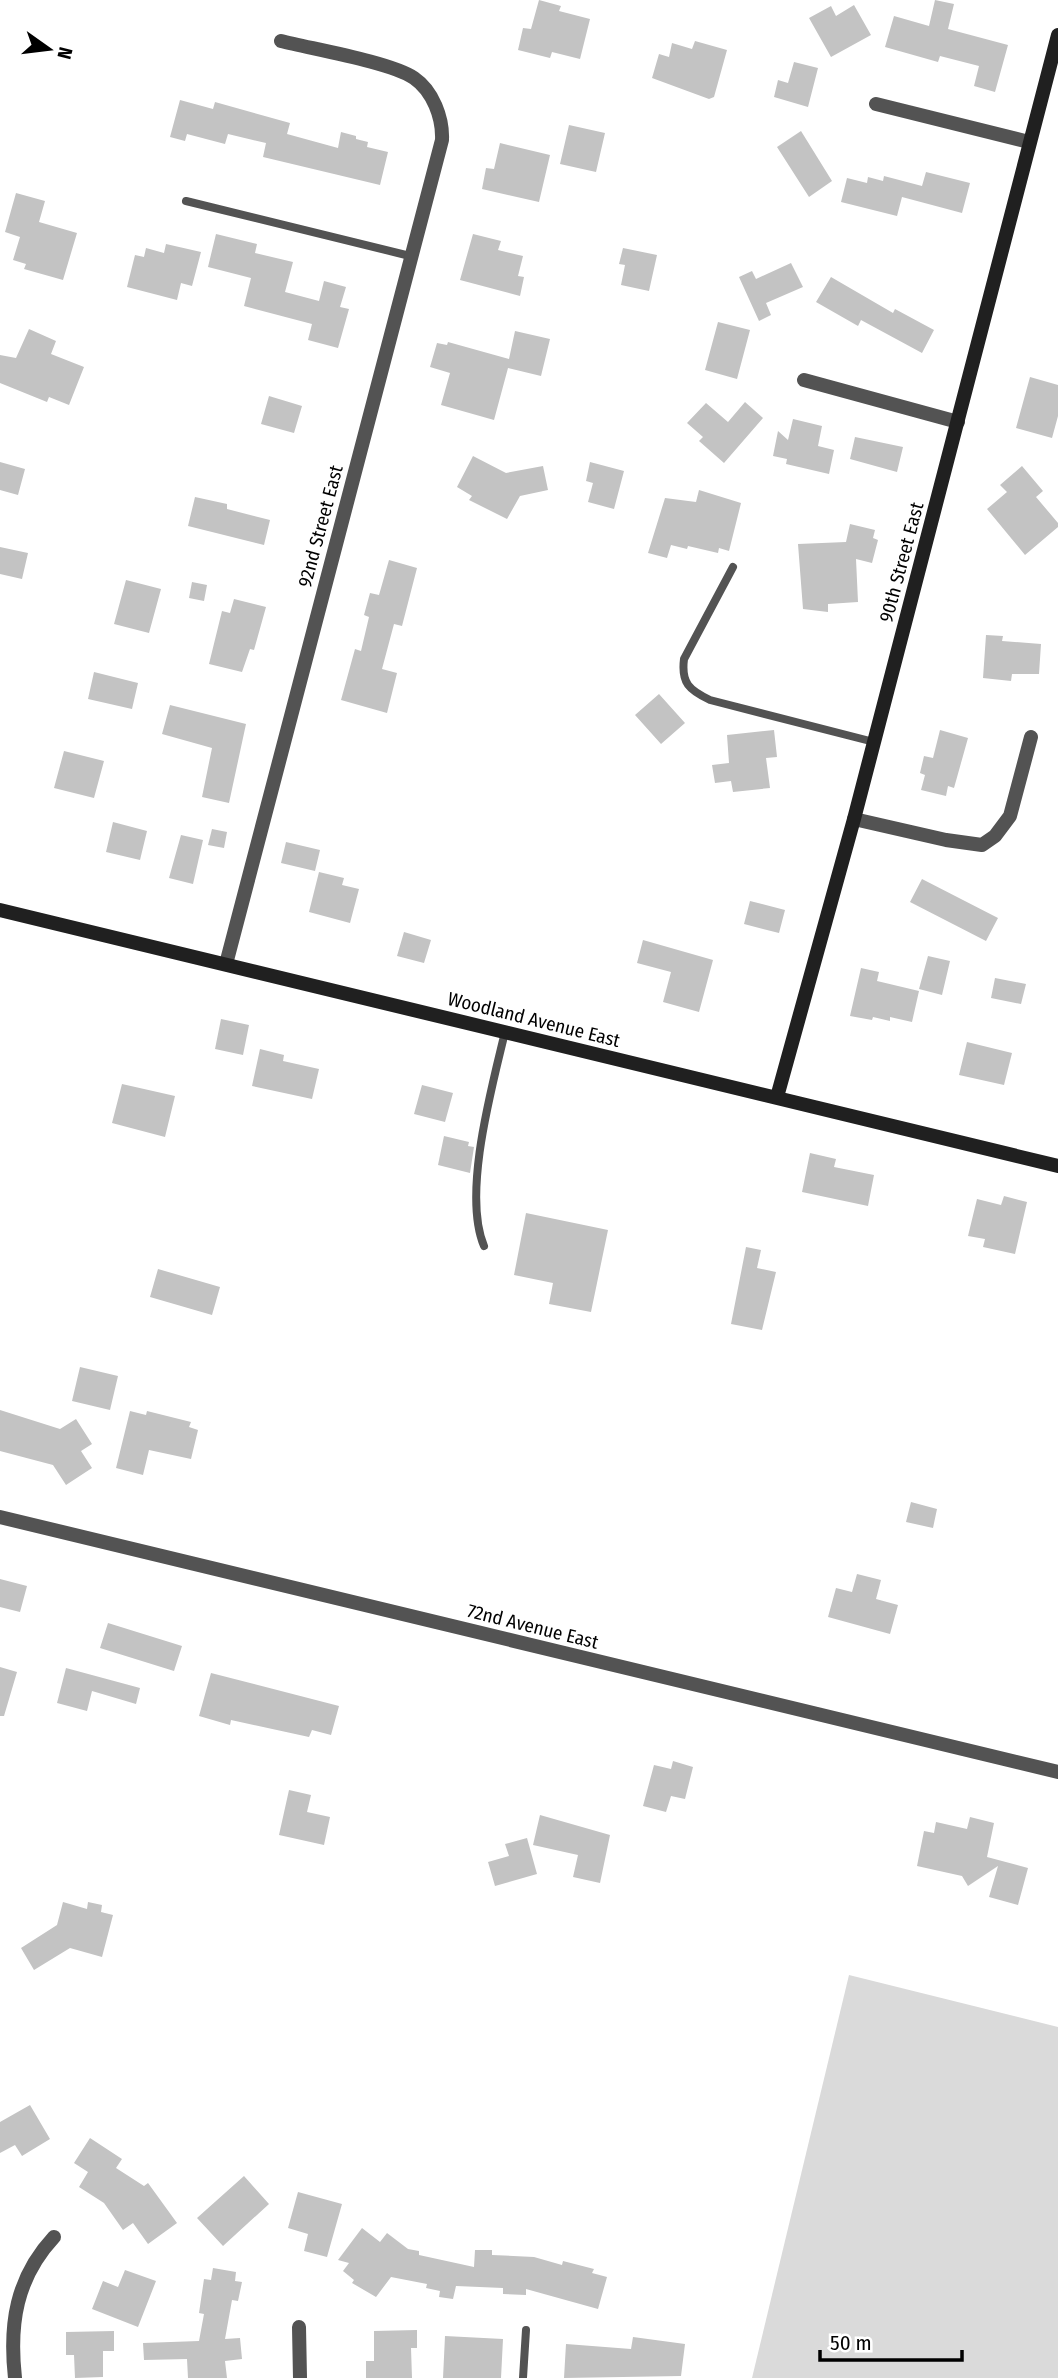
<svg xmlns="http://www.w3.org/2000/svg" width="1058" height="2378" font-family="'Fira Sans Condensed',sans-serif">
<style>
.green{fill:#dadada}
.building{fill:#c3c3c3}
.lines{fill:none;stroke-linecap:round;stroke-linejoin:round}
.lane{stroke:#535353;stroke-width:8}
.street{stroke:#535353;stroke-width:14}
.secondary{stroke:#202020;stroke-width:14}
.labels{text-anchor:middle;stroke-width:5;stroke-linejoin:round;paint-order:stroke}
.street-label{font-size:19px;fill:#000;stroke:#fff}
</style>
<rect width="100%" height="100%" fill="#fff"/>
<path class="green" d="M849,1975L1058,2027V2378H752Z"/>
<path class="building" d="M539,0L561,6L559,11L590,19L580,59L552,52L550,58L518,50L523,28L531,29Z
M935,0L954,4L948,29L1008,45L995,92L974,86L979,66L940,56L938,62L885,47L894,16L929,26Z
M854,5L871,35L831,57L809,18L831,6L836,16Z
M695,41L727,50L714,97L709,99L652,78L659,54L669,57L672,43L692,49Z
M794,62L818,68L808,107L774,97L778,80L788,83Z
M180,100L213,109L215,102L290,123L287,134L338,148L341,132L356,136V139L368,142L367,147L388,152L380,185L263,157L266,143L228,134L225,144L187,134L185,141L170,137Z
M569,125L605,133L596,172L560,164Z
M801,131L832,181L809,197L777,147Z
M500,143L550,155L539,202L482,189L486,168L494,169Z
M926,172L970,183L962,213L902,197L897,216L841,202L847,178L867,183L868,177L883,181L884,176L922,186Z
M16,193L45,201L39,222L77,233L63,280L24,269L26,264L13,260L20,237L5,232Z
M216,234L257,244L255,253L293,262L285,292L319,301L324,281L346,287L340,307L349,309L338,348L308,340L312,324L244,306L251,278L208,267Z
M473,234L501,241L498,250L523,256L518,276L524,277L520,296L460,280Z
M166,244L201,252L192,286L181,283L177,300L127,287L135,255L144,257L146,248L164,253Z
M623,248L657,255L649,291L621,285L625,265L619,264Z
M791,263L803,287L766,303L771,315L759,321L739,277L752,271L756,279Z
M831,277L893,313L895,309L934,330L922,353L861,320L858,326L816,302Z
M718,322L750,330L737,379L705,370Z
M29,329L56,341L51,354L84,367L69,405L49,397L47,402L0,383V355L16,358Z
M515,331L550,339L541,376L508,368L494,420L441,405L450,373L430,367L437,343L447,345L448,342L509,359Z
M1030,377L1058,385V416L1052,438L1016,428Z
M269,396L302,406L294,433L261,424Z
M745,402L763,418L724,463L699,441L703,437L687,423L706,403L728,422Z
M793,419L822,426L818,446L834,450L829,474L786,464L787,459L773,456L778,431L788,440Z
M855,437L903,447L897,472L850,459Z
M473,456L506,473L543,466L548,490L520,496L507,519L469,500L472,496L457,487Z
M0,462L25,469L18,495L0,490Z
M590,462L624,471L614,509L588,502L593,483L586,481Z
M1022,466L1043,491L1036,497L1058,523V527L1025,555L987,509L1007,492L1000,485Z
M699,490L741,503L729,551L719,548L718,553L688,546L687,549L671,545L667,558L648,553L665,498L696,502Z
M195,497L227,504V509L270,520L264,545L188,526Z
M850,524L875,530L873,538L878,540L872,563L856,559L858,602L828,604V612L803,609L798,544L846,542Z
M0,547L28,553L22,579L0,574Z
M389,560L417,568L402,626L394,624L382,669L397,673L387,713L341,700L355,649L361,651L369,617L364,615L370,593L379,595Z
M126,580L161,589L149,633L114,624Z
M192,582L207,585L204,601L189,598Z
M234,599L266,607L254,650L250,649L242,672L209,664L222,611L230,613Z
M986,635L1003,636L1002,641L1041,644L1039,674H1012L1011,681L983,678Z
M94,672L138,683L132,709L88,699Z
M659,694L685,723L661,744L635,715Z
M170,705L246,724L229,803L202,797L212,748L162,734Z
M774,730L777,757L766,758L770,788L733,792L731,781L715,783L712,765L729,763L727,735Z
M940,730L968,738L954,788L948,786L946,796L921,790L925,775L920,773L924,756L933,758Z
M64,751L104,761L94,798L54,788Z
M113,822L147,831L140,860L106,852Z
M212,829L227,832L224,848L208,845Z
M181,835L203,840L193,884L169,878Z
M286,842L320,850L315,871L281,863Z
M319,872L344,878L342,885L359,889L350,923L309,912Z
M922,879L998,918L986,941L910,902Z
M750,901L785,910L779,933L744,924Z
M404,932L431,940L424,963L397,956Z
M643,940L713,960L699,1012L663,1002L671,972L637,963Z
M928,956L950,961L942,995L919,989Z
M861,968L879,972L877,981L919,991L912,1022L890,1017V1021L873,1017L872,1020L850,1016Z
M995,978L1026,984L1021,1004L991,998Z
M221,1019L249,1025L243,1055L215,1049Z
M967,1042L1012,1053L1004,1085L959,1075Z
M260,1049L284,1055L283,1061L319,1069L312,1099L252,1086Z
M122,1084L175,1096L165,1137L112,1123Z
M422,1085L453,1093L445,1122L414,1114Z
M444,1136L469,1142L468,1146L474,1147L470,1173L438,1165Z
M810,1153L836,1159L834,1167L874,1175L868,1206L802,1192Z
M1004,1196L1027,1202L1015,1254L983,1247L985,1239L968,1236L977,1199L1001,1205Z
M526,1213L608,1230L591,1312L549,1304L553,1283L514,1275Z
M746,1247L761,1250L757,1268L776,1272L762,1330L731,1324Z
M158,1269L220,1287L212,1315L150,1297Z
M80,1367L118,1376L110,1410L72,1401Z
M0,1410L60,1429L76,1419L92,1444L81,1451L92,1468L66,1485L53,1465L0,1451Z
M130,1411L146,1415L147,1411L191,1422L189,1427L198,1430L191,1459L149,1450L143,1475L116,1468Z
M911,1502L937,1509L933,1528L906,1522Z
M857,1574L881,1580L876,1599L898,1605L890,1634L828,1617L836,1588L852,1592Z
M0,1579L27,1586L20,1612L0,1607Z
M108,1623L182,1646L174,1671L100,1648Z
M0,1667L17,1672L4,1716H0Z
M66,1668L140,1688L136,1704L92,1691L87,1711L57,1703Z
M211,1673L339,1706L331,1735L312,1730L309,1737L231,1720L230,1725L199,1716Z
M673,1761L693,1767L685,1799L671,1796L666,1812L643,1806L654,1765L671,1769Z
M289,1790L311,1795L307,1812L330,1817L324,1845L279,1835Z
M540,1815L610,1835L600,1883L573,1877L578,1855L533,1845Z
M970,1817L994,1823L987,1857L1028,1868L1018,1905L989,1897L998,1866L968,1886L962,1876L917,1866L924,1831L934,1833L936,1822L967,1829Z
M527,1838L537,1874L495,1886L488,1862L509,1856L505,1844Z
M63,1902L87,1909L88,1902L102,1905L101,1912L113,1915L102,1957L70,1948L34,1970L21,1948L57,1925Z
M30,2105L50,2139L22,2156L15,2145L0,2153V2122Z
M90,2138L122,2159L116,2168L144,2186L148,2183L177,2223L148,2244L133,2223L123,2230L104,2203L79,2187L88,2172L74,2163Z
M244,2176L269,2204L223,2246L197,2218Z
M298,2192L342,2204L327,2257L304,2251L308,2234L288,2228Z
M362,2228L380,2242L387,2233L408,2249L419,2251V2255L474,2267L475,2250H492V2255L534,2257L562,2265L563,2261L594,2269L592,2273L607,2277L598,2309L526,2289V2295L503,2294V2288L456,2286L453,2299L439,2297L440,2291L426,2288L427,2284L391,2277L376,2297L352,2283L354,2280L343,2271L349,2263L338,2260Z
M213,2268L236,2272L235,2281L242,2282L238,2301L232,2300L225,2339L240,2338L242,2359L225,2361L227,2378H188L187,2359L144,2360L143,2343L199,2341L204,2314L199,2313L204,2279L211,2280Z
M125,2270L156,2281L138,2327L92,2309L103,2281L118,2287Z
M417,2330V2348H411L412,2378H366V2361H374V2331Z
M114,2331V2351H103V2377L75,2378L74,2355H66V2332Z
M445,2336L503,2339L501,2378H443Z
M633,2337L685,2344L681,2376L564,2378L566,2344L631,2349Z"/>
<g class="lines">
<path class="lane" d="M186,201L410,256
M733,567L684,659C681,683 689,690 710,700L874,742
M484,1246C462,1194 492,1087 505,1032
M523,2378L526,2330"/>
<path class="street" d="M876,104L1029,142
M804,380L958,422
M854,819L946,840L982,845L995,836L1010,816L1031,737
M226,964L442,140C443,118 433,91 414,78C390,62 312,49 281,41
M0,1517L1058,1772
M299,2327L300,2378
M15,2378C9,2324 16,2278 54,2237"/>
<path class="secondary" d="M0,910L1058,1166
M777,1097L854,819L1058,35"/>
</g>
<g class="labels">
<g class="street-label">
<text transform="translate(320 526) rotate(-75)" y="7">92nd Street East</text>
<text transform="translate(901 562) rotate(-75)" y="7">90th Street East</text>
<text transform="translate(534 1019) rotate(14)" y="7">Woodland Avenue East</text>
<text transform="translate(533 1626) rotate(14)" y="7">72nd Avenue East</text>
</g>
</g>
<g transform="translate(49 49) rotate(104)" stroke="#ffffff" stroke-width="5" paint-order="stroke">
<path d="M0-5L12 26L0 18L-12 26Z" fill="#000000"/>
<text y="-10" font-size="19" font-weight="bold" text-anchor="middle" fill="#000000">N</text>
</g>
<path d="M820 2350v10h142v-10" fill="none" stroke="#000000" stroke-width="3.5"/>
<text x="830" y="2350" font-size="21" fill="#000000" stroke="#ffffff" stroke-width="5" paint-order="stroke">50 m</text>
</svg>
